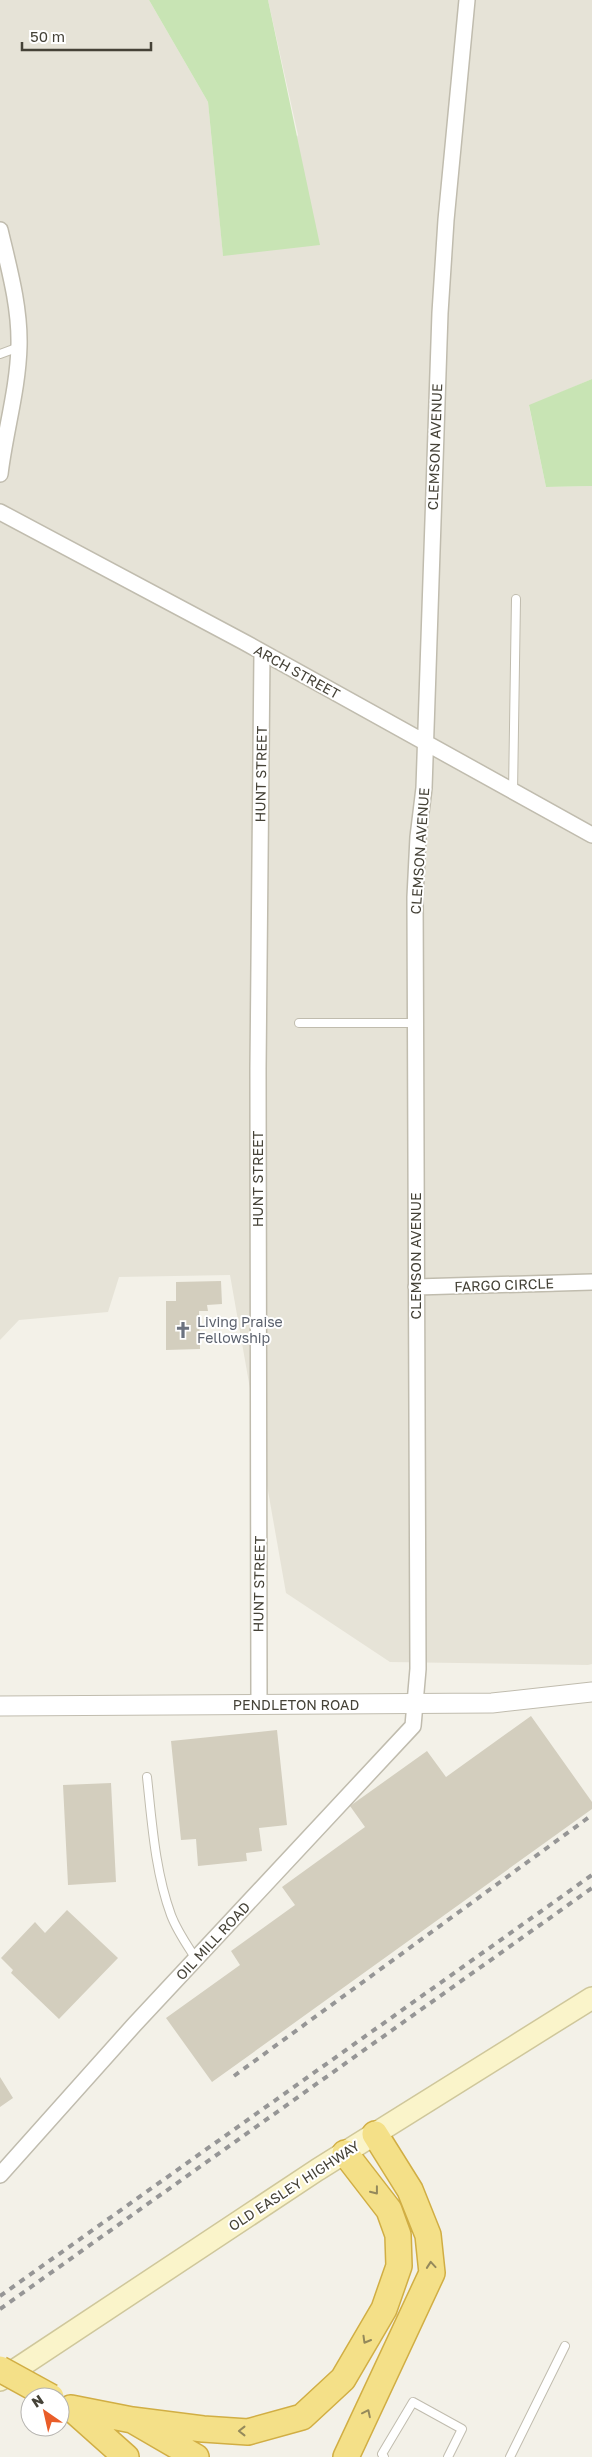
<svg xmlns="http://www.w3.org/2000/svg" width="592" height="2457" font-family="'Golos Text',sans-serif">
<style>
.residential{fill:#e6e3d7}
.green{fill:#c8e4b4}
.building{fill:#d3cebe}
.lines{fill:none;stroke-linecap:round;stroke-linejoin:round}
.service-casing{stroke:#c0bcae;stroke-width:10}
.minor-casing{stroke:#c0bcae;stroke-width:18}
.tertiary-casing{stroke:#c0bcae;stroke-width:21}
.secondary-casing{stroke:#cfc79b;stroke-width:24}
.trunk-casing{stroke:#d1ae44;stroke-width:28}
.service{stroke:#fff;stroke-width:8}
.minor{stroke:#fff;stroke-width:15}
.tertiary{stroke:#fff;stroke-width:19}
.secondary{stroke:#faf4ca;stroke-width:21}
.trunk{stroke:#f4e088;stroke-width:25}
.rail{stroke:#969696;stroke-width:4;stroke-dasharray:6 6;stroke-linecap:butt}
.trunk-bridge-casing{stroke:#d1ae44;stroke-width:28;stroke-linecap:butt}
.trunk-bridge{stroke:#f4e088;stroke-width:25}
.oneway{stroke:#94895b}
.labels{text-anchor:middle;stroke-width:4;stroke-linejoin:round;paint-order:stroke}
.street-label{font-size:14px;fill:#454237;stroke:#fff}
.worship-label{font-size:14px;fill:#5b616d;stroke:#fff;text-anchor:start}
</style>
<rect width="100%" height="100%" fill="#f3f1e8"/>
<path class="residential" d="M0,0H149L208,102L223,255L298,135L268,0H592V379L529,406L546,487L592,486V1664L588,1665L390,1662L286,1593L230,1275L119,1277L108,1312L19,1320L0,1340Z"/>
<path class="green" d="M149,0H268L320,245L223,256L208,102Z
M592,379V486L546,487L529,405Z"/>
<path class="building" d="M221,1281L222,1304L207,1305L208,1311H199L200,1349L166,1350V1301H176V1282Z
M531,1716L592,1802V1809L212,2082L166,2018L240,1965L231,1951L295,1905L282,1887L365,1827L350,1806L427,1751L446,1777Z
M277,1730L287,1825L259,1828L262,1851L246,1853L247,1861L198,1866L196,1839L181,1840L171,1741Z
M111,1783L116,1882L68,1885L63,1785Z
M67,1910L118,1958L59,2019L11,1973L13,1970L1,1958L35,1922L45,1933Z
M0,2077L13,2098L0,2107Z"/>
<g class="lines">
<g class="service-casing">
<path id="service" d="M0,354L19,347
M513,792L516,599
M299,1023H414
M147,1777C152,1823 155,1871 171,1915C177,1931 187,1945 196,1959
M384,2457L382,2454L413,2402L462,2429L448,2457
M510,2457L565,2346"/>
</g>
<g class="minor-casing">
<path id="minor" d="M0,230C9,268 20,307 19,346C18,389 5,432 0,474
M0,512L244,642L592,835
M416,1287L592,1282
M259,1705L258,1069L262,653
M0,2175L134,2025L413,1726L418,1669L415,897L418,837L424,788L440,313L446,220L467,0"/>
</g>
<g class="tertiary-casing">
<path id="tertiary" d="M0,1706L492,1703L592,1692"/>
</g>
<g class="secondary-casing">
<path id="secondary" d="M0,2380L317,2170L592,1998"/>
</g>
<g class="trunk-casing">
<path id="trunk" d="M71,2408L132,2420L196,2457
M71,2408L126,2457
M132,2420L203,2429L248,2432L302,2417L343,2379L384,2309L399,2266L398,2235L389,2210L345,2153
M346,2457L432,2273L428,2235L410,2190L375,2134"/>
</g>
<use href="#service" class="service"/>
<use href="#minor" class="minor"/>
<use href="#tertiary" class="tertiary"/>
<use href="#secondary" class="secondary"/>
<use href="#trunk" class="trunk"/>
<path class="rail" d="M234,2076L592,1815
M0,2296L592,1875
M0,2309L592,1888"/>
<g class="trunk-bridge-casing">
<path id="trunk-bridge" d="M0,2369L51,2397"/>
</g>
<use href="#trunk-bridge" class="trunk-bridge"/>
</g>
<defs><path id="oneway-chevron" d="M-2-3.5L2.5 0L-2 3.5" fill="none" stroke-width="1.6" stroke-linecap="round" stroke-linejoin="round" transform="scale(1.25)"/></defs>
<g class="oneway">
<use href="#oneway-chevron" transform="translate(375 2191) rotate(52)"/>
<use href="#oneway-chevron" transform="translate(431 2265) rotate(-95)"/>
<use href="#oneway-chevron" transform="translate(366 2340) rotate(120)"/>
<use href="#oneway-chevron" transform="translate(367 2413) rotate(-64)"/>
<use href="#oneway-chevron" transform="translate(242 2431) rotate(180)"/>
</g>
<defs>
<g id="church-bare" transform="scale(1.35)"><path d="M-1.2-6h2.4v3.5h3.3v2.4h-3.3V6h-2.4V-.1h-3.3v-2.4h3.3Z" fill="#6b7280" stroke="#fff" stroke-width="2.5" paint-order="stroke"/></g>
</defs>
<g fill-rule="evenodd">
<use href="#church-bare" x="183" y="1330"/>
</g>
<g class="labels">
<g class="street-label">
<text transform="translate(435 447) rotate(-88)" y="5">CLEMSON AVENUE</text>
<text transform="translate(297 672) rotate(29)" y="5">ARCH STREET</text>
<text transform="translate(261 774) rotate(-89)" y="5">HUNT STREET</text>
<text transform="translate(420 851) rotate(-86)" y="5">CLEMSON AVENUE</text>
<text transform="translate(258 1179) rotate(-90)" y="5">HUNT STREET</text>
<text transform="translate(416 1256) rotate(-90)" y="5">CLEMSON AVENUE</text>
<text transform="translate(504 1285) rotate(-2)" y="5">FARGO CIRCLE</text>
<text transform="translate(259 1584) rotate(-89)" y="5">HUNT STREET</text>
<text x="296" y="1710">PENDLETON ROAD</text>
<text transform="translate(213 1941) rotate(-47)" y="5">OIL MILL ROAD</text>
<text transform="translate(294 2186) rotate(-33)" y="5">OLD EASLEY HIGHWAY</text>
</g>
<g class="worship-label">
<text x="197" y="1327">Living Praise<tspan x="197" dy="16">Fellowship</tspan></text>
</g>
</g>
<g transform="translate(45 2412) rotate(326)"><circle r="24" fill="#ffffff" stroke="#b5b3af"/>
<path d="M0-4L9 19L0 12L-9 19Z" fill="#e95d29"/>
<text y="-8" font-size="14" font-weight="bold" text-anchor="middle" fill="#454237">N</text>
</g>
<path d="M22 42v8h129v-8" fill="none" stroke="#454237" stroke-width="2.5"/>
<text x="30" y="42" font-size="15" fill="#454237" stroke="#ffffff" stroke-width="4" paint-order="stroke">50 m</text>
</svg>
